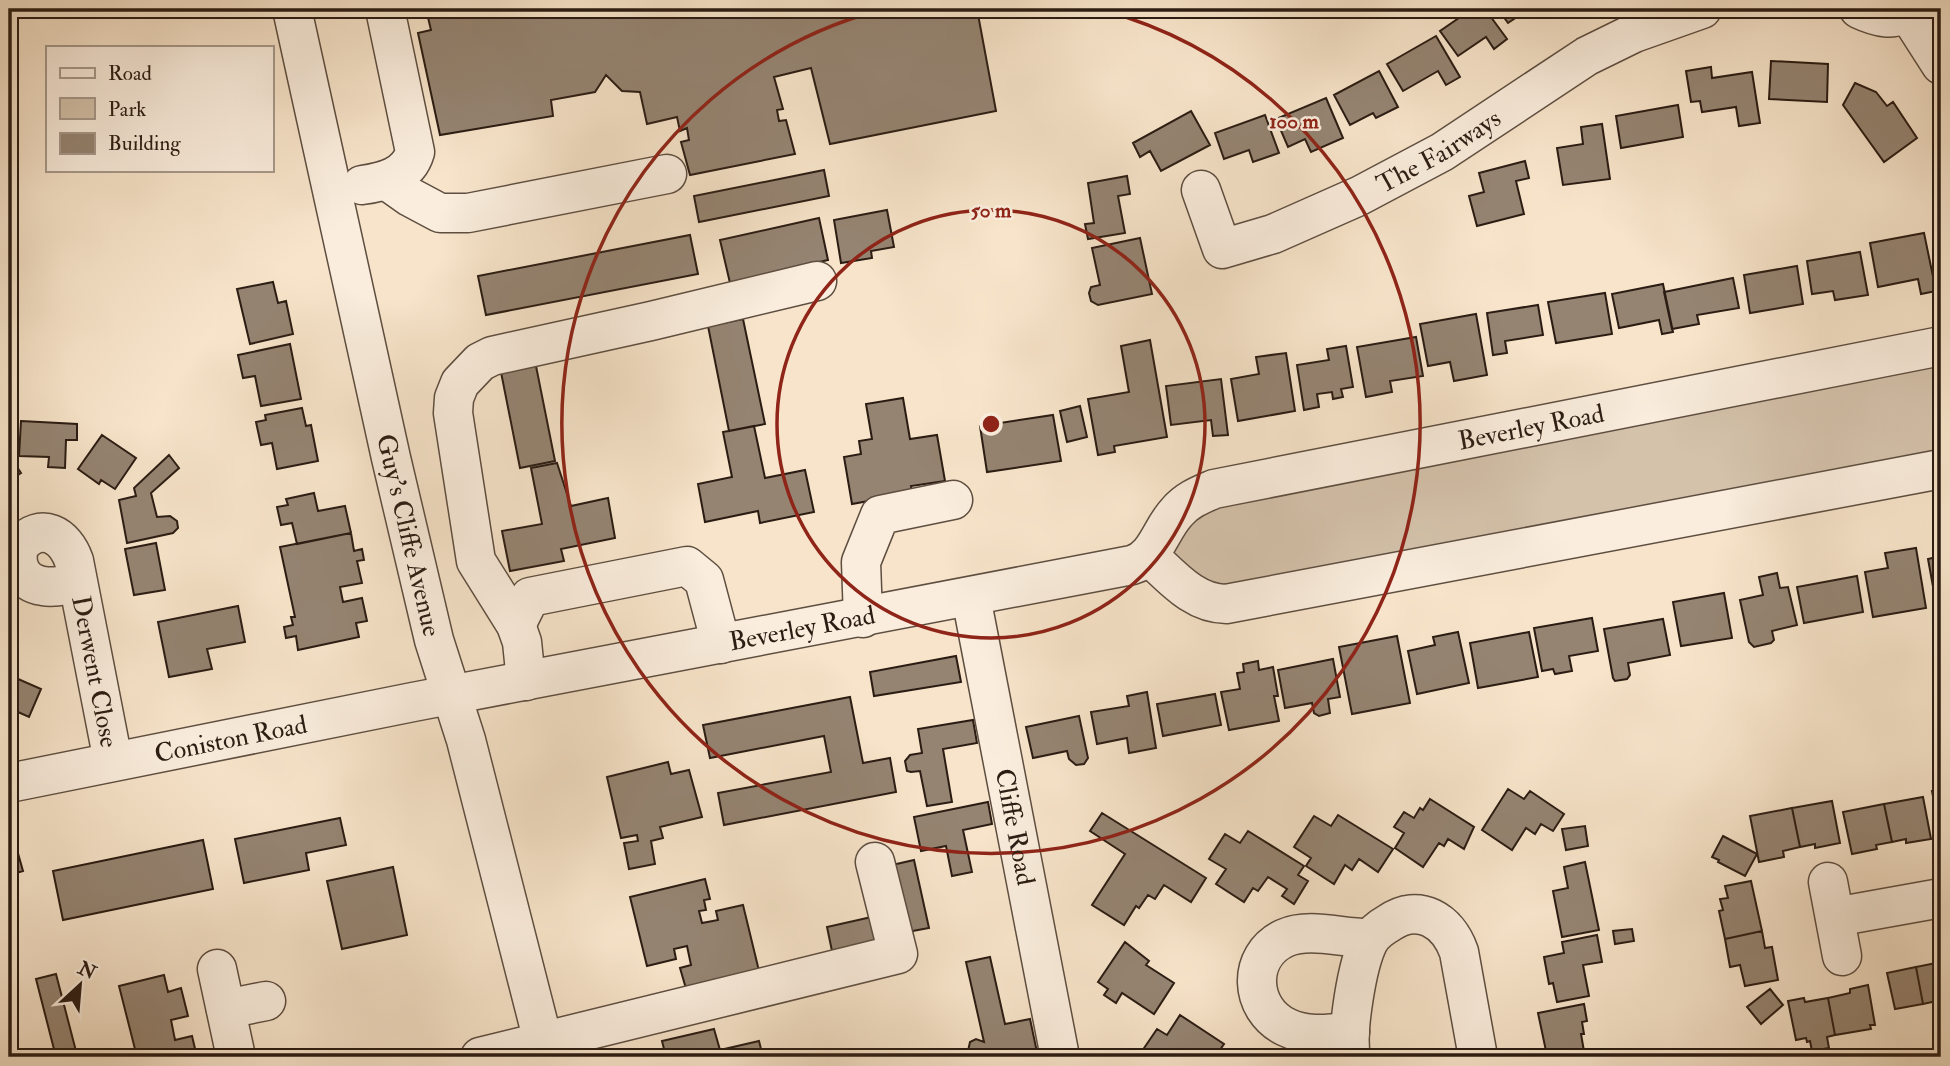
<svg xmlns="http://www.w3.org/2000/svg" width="1950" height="1066" font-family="'IM FELL Double Pica',serif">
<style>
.green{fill:#d4c2ab;stroke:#806f5f;stroke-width:2}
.building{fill:#958472;stroke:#2b1c13;stroke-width:2}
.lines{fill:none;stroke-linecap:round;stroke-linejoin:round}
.minor-casing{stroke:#5e4e41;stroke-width:41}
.minor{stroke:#faeddd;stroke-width:38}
.ring{fill:none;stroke:#8f2418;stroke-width:3.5}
.labels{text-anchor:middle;stroke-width:5;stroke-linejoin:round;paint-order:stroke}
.street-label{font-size:26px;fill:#2b1c13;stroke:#faeddd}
.centre{fill:#8f2418;stroke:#faeddd;stroke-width:3.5}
.ring-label{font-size:21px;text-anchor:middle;font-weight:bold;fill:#8f2418;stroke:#faeddd;stroke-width:5;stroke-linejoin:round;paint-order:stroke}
</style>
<rect width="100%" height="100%" fill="#f7e4ca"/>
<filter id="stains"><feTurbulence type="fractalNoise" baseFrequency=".00286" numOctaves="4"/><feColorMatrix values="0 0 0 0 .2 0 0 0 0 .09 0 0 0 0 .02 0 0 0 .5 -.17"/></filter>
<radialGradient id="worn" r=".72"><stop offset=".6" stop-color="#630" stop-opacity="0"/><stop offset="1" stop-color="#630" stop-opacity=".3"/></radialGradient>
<path class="green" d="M1941,359V455L1217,593L1174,562L1171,544L1211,505Z"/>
<path class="building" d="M426,9H977L996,111L830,144L811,68L774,77L783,109L777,110L779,121L786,120L795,154L690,175L681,142L689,140L687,128L680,131L677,117L647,124L640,92L622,91L606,75L595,92L551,100L553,116L440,135L418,33L431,30Z
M1472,9H1485L1507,39L1494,49L1486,37L1458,56L1440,31Z
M1498,9H1529L1508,23Z
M1436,36L1460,77L1446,85L1438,71L1403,91L1387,64Z
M1771,61L1828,64L1827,102L1769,99Z
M1711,67L1712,78L1752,72L1760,123L1739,126L1736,107L1702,112L1700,101L1691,102L1686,71Z
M1379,71L1398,107L1376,118L1373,113L1350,125L1334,95Z
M1855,83L1876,92L1887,106L1893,102L1917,138L1884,162L1843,105Z
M1326,98L1343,138L1311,152L1305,139L1288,147L1276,119Z
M1678,105L1683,137L1621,148L1616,116Z
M1191,111L1210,145L1161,171L1150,151L1140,157L1133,143Z
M1265,115L1279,153L1253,162L1249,150L1224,159L1215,133Z
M1602,124L1610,179L1563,185L1557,148L1583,144L1581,127Z
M1525,161L1529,178L1516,181L1524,214L1477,226L1469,196L1484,192L1479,173Z
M824,170L829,196L699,222L694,196Z
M1127,176L1130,194L1118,196L1125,233L1088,239L1085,224L1094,223L1088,183Z
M887,210L894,247L871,251L872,258L841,263L834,220Z
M819,218L828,260L730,283L720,240Z
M1941,224V267L1934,225Z
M1924,233L1936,291L1921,294L1918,279L1878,287L1870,243Z
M690,235L698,274L486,315L478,276Z
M1140,238L1152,294L1098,305L1091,301L1089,293L1091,287L1100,285L1092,248Z
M1860,252L1868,295L1835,300L1833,291L1812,294L1807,261Z
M1797,266L1803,304L1750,313L1744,275Z
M1733,278L1739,308L1697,315L1699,324L1672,329L1664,292Z
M273,282L278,303L286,301L293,334L250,344L237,289Z
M1663,284L1673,332L1662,334L1659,320L1619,328L1612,294Z
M1605,293L1612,334L1556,343L1548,302Z
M1538,305L1543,335L1505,341L1507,353L1493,355L1487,313Z
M1476,314L1487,375L1454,381L1450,362L1428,366L1420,324Z
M743,319L765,424L729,431L708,326Z
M1416,337L1423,376L1390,381L1392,392L1366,397L1357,347Z
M1150,340L1167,437L1114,446L1115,452L1098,455L1088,399L1129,392L1121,346Z
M290,344L301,399L261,406L255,376L243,378L238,355Z
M1346,346L1353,387L1341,389L1343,397L1333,399L1332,392L1317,394L1319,407L1304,410L1297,365L1329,360L1327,349Z
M1286,353L1295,411L1238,421L1231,379L1259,374L1256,357Z
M534,356L555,461L520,468L499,362Z
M1221,379L1228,435L1213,436L1211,420L1171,425L1166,386Z
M903,398L910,439L937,435L945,481L911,486L912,493L852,504L844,457L861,454L859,441L872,439L866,404Z
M1080,406L1087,437L1067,442L1060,411Z
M302,408L306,426L311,425L318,461L277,469L272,443L261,445L256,422L266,420L265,415Z
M1053,415L1061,461L987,472L980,426Z
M21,421L77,424V440H66L65,468L48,467L49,457L19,456Z
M754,426L765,478L805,470L814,512L760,523L758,511L705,522L698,484L732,477L723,432Z
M102,435L136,458L115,489L101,480L99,484L78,469Z
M9,455L21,473L9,481Z
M169,455L179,468L151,493L157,517L170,516L177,521L178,528L173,533L127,543L119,500L136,496L134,488Z
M557,463L571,506L608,498L615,538L561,549L564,561L510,571L502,531L542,524L531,468Z
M314,493L318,511L345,506L351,533L297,544L292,523L281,525L277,507L288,505L286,499Z
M351,533L354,551L362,549L364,560L357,561L362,583L340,587L343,602L362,598L367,621L356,623L359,637L298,650L296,636L286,638L284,627L293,625L291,617H295L280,547Z
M156,543L165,590L134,595L125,549Z
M1916,548L1926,608L1873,617L1865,572L1888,568L1885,553Z
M1941,556V591L1934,592L1928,559Z
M1777,573L1780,588L1788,587L1797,625L1772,631L1774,640L1771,643L1754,647L1749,642L1740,600L1763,595L1759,577Z
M1857,576L1863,612L1804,623L1797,587Z
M1724,593L1732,638L1681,646L1673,602Z
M238,606L245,642L207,649L212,669L169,677L158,622Z
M1592,618L1598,651L1569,656L1572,671L1555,674L1553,669L1542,671L1534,628Z
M1663,619L1670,655L1628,663L1630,675L1627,679L1615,681L1613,678L1604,629Z
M1458,632L1469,683L1417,694L1408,651L1435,645L1433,637Z
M1529,632L1538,677L1478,688L1470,643Z
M1397,636L1410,703L1352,714L1339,647Z
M956,656L961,682L874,696L870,672Z
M1333,659L1340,697L1328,699L1330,713L1319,716L1314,713L1312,703L1285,708L1278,670Z
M1258,661L1259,670L1273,667L1278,696H1274L1279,721L1229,730L1221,692L1240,689L1237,673L1244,672L1243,664Z
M9,675L41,689L29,717L9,708Z
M1147,692L1156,748L1129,753L1127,738L1097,744L1091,712L1129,706L1127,696Z
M1215,694L1221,725L1163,736L1157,704Z
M850,697L863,763L890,758L896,792L724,825L718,793L831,772L824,736L710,758L703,725Z
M1079,716L1088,758L1084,764L1076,765L1069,759L1067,751L1033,758L1026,727Z
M973,720L977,743L943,749L952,802L927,806L920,771L911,772L907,771L905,761L910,755L922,753L918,729Z
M668,762L671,774L689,770L702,817L660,827L663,838L651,841L655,864L629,869L624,843L638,841L637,835L621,838L607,777Z
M1508,789L1524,799L1530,791L1564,814L1553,831L1541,824L1535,834L1526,828L1512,850L1482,830Z
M1941,789V838L1932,791Z
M1923,797L1931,839L1906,843V839L1892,842L1884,804Z
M1430,799L1474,827L1464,849L1448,839L1444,846L1439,843L1423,867L1395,848L1404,833L1394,827L1404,812L1414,818L1420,808L1423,810Z
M1832,801L1840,843L1815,848V844L1800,847L1792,808Z
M988,802L992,824L963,830L972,872L952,876L946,846L921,851L914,817Z
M1884,804L1892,842L1876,845L1877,849L1852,854L1843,812Z
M1792,808L1800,847L1783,851L1784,857L1759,862L1750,816Z
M1102,813L1206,878L1191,902L1164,885L1155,899L1148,895L1139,908L1136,906L1124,925L1092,905L1125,854L1090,831Z
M1338,815L1393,849L1378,872L1359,859L1352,870L1345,865L1334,884L1306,866L1311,858L1294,847L1314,816L1331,826Z
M340,818L346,845L306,853L309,870L244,883L235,839Z
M1585,826L1588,846L1566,850L1562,829Z
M1248,831L1304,866L1298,875L1308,881L1294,904L1282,896L1287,889L1268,877L1258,891L1253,888L1244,902L1216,884L1226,869L1209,859L1225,834L1240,843Z
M12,832L23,871L9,875V833Z
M1723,836L1757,854L1745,876L1718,862L1719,860L1712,857Z
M203,840L213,889L63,920L53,871Z
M914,860L929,928L907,932L892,865Z
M1585,862L1599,930L1562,937L1553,891L1568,888L1564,867Z
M393,867L407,935L342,949L327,881Z
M705,879L710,899L704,900L706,910L699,911L702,923L718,920L716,911L743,905L760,975L687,992L680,968L691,965L687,946L674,949L676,959L647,966L630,897Z
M1751,881L1762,931L1725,939L1719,911L1723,910L1720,899L1728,898L1725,886Z
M876,916L881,940L832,951L827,927Z
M1632,929L1634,941L1615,944L1613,931Z
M1762,931L1765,948L1772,947L1778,980L1745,986L1740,965L1730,967L1725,939Z
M1597,935L1602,962L1583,965L1589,996L1557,1002L1553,983L1549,984L1544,957L1564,953L1562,942Z
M1125,942L1149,961L1146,965L1174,983L1154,1014L1122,993L1116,1003L1104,995L1108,989L1098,982Z
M990,957L1005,1024L1030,1019L1038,1057H969L968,1051L970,1042L976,1039L984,1042L966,962Z
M1941,962V1000L1923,1004L1916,967Z
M1916,967L1923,1004L1895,1009L1887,973Z
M56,974L77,1055L69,1057H56L36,979Z
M164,975L168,992L181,988L188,1016L171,1020L175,1040L192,1036L197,1057H137L119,986Z
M1868,985L1875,1025H1870L1871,1029L1835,1035L1828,998L1850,993V989Z
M1770,989L1783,1005L1761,1024L1747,1007Z
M1804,998L1805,1002L1828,998L1835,1035L1827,1037L1829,1048L1812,1051L1810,1041L1807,1042L1806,1038L1796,1040L1788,1001Z
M1584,1004L1587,1021L1582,1022L1584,1034H1581L1585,1057H1551L1549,1050L1546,1051L1538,1013Z
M1180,1015L1224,1044L1215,1057H1178L1168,1050L1163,1057H1146L1140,1054L1157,1029L1167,1035Z
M714,1029L720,1050L759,1041L763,1057H666L662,1041Z"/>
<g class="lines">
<g class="minor-casing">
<g id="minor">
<path id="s1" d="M292,9L391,458L434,640L466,740L547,1057"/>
<path d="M1859,9C1876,17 1895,23 1910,9"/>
<path d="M1907,12L1941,65"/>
<path d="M386,180L410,197L440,213H468L667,174"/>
<path d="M362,185C384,182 408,176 415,152L385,9"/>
<path id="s2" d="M1201,190L1222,249L1273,234L1359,196L1442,152L1587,56L1634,33L1702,9"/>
<path d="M1150,557C1172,577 1194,604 1226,604L1941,469"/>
<path id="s3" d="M77,583C66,585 54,588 43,586C22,583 13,564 20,545C41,521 65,535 74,561L113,761"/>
<path id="s4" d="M971,597L1060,1057"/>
<path d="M863,618L861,562L880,515L953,500"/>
<path d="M516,625L530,597L687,566L704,580L721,644"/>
<path d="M526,681L522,642L516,625L476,561L453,413L454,398L460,383L480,362L492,356L651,321L817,281"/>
<path id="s5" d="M9,783L413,702L1132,565C1156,558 1160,530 1177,512C1187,500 1200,495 1214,489L1941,346"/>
<path d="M1828,882L1842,956"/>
<path d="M1835,917L1941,898"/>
<path d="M217,969L236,1057"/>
<path d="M226,1009L266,1001"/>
<path d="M1350,1032C1328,1034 1306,1037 1286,1027C1249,1009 1246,956 1285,938C1310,927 1344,939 1370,938"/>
<path d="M480,1057L898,954L875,862"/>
<path d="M1351,1057C1346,1032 1357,964 1369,941C1373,934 1382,927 1389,923C1419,902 1448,921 1459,952L1478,1057"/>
</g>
</g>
<use href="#minor" class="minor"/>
</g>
<g class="ring">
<circle cx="991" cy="424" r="214"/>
<path d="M1102 10A429 429 0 1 1 880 10"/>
</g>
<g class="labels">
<g class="street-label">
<text dy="9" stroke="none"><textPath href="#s2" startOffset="301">The Fairways</textPath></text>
<text dy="9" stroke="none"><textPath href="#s5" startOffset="1582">Beverley Road</textPath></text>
<text dy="9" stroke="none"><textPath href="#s1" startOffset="539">Guy's Cliffe Avenue</textPath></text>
<text dy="9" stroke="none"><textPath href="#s5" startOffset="808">Beverley Road</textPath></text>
<text dy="9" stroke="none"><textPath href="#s3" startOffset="273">Derwent Close</textPath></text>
<text dy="9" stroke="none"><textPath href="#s5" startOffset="226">Coniston Road</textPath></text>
<text dy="9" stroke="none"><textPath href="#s4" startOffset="234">Cliffe Road</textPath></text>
</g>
</g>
<circle cx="991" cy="424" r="10" class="centre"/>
<g class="ring-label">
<text x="1294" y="128">100 m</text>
<text x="991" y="217">50 m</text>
</g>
<rect width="1950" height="1066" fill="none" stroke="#f7e4ca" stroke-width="35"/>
<rect x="10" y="10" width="1929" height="1045" fill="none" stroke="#2b1c13" stroke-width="3.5"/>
<rect x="18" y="18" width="1915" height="1031" fill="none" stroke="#2b1c13" stroke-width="2"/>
<rect x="46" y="46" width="228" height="126" fill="#faeddd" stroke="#a7998c" stroke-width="2"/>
<rect x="60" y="68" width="35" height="10" fill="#faeddd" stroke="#a7998c" stroke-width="2"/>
<text x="108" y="80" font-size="21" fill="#2b1c13">Road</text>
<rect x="60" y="98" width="35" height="21" fill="#d4c2ab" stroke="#a7998c" stroke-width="2"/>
<text x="108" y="116" font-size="21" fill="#2b1c13">Park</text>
<rect x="60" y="133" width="35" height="21" fill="#958472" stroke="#a7998c" stroke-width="2"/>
<text x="108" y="150" font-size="21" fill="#2b1c13">Building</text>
<g transform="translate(80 985) rotate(26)" stroke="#faeddd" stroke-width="5" paint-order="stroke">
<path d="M0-5L12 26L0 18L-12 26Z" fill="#2b1c13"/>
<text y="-10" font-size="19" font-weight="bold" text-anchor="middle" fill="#2b1c13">N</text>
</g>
<rect width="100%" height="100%" filter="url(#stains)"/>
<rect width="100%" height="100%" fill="url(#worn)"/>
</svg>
